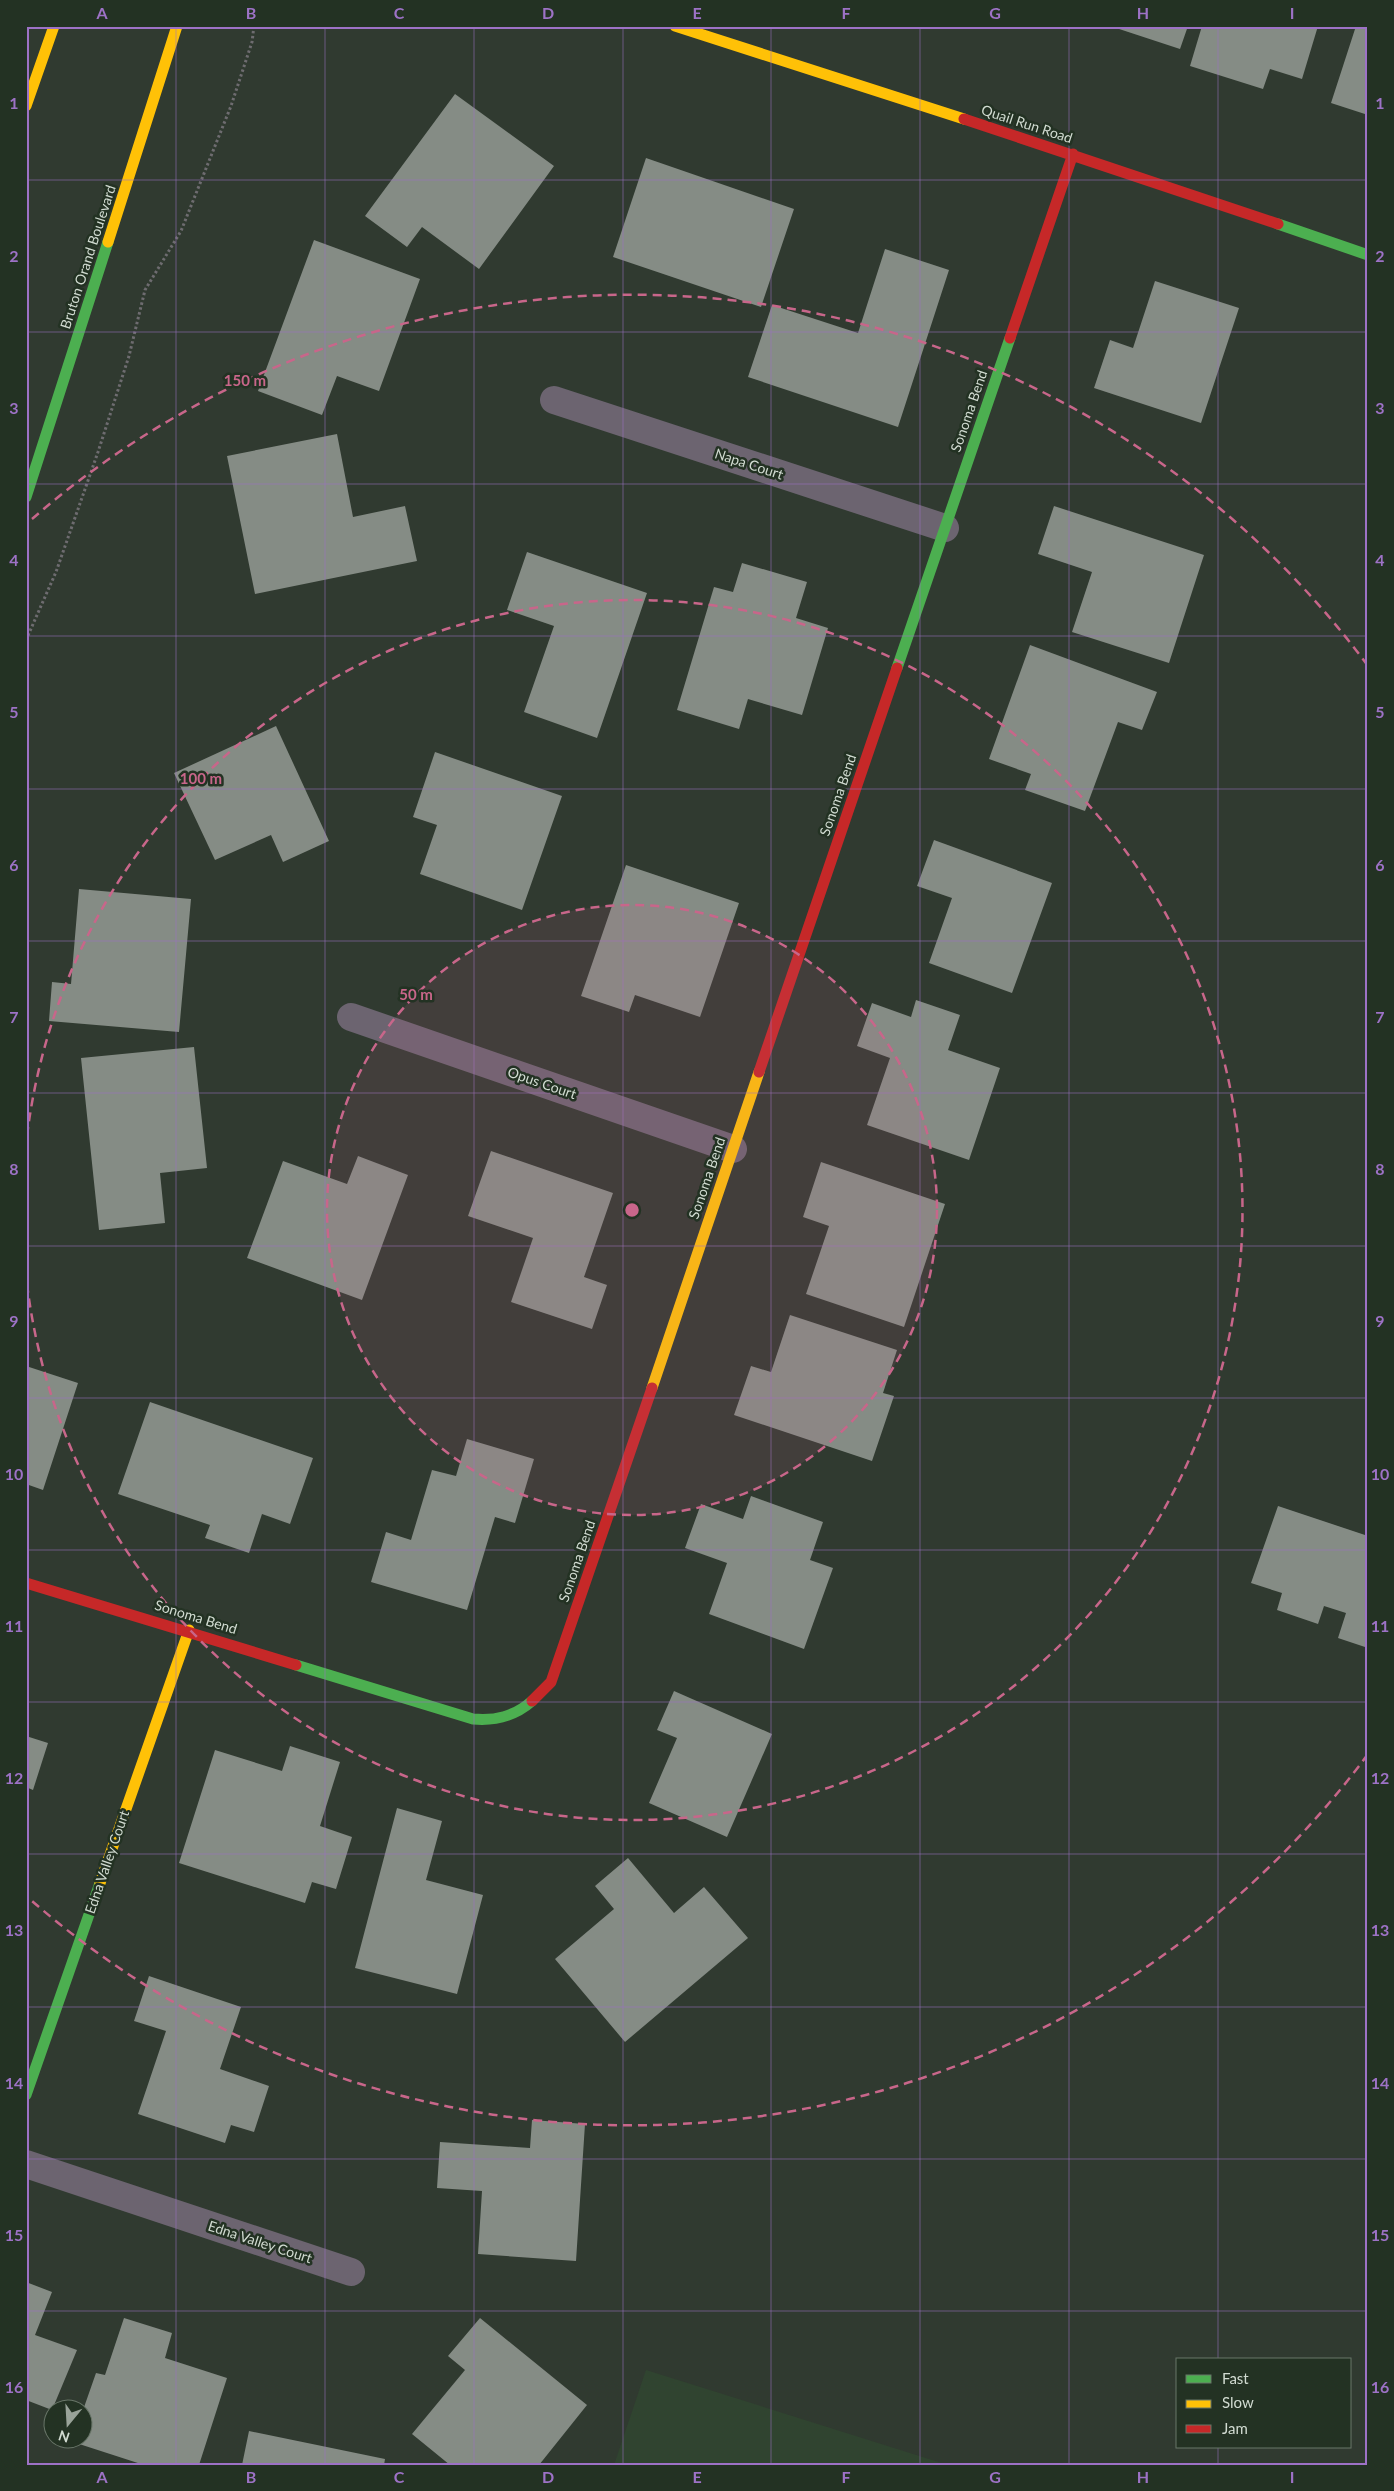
<svg xmlns="http://www.w3.org/2000/svg" width="1394" height="2491" font-family="Lato,sans-serif">
<style>
.built{fill:#304430}
.building{fill:#858c85}
.lines{fill:none;stroke-linecap:round;stroke-linejoin:round}
.path{stroke:#6e6c70;stroke-width:3;stroke-dasharray:2.5 2.5;stroke-linecap:butt}
.street{stroke:#6c6470;stroke-width:28}
.fast{stroke:#4caf50;stroke-width:11}
.slow{stroke:#ffc107;stroke-width:11}
.jam{stroke:#c62828;stroke-width:11}
.grid{fill:none;stroke:#9d72c6;stroke-width:1;stroke-opacity:0.55}
.ring{fill:none;stroke:#c8668a;stroke-width:2.5;stroke-dasharray:9 6}
.labels{text-anchor:middle;stroke-width:5;stroke-linejoin:round;paint-order:stroke}
.street-label{font-size:14px;fill:#d1dbd1;stroke:#233223}
.centre{fill:#c8668a;stroke:#233223;stroke-width:2.5}
.ring-label{font-size:15px;text-anchor:middle;font-weight:bold;fill:#c8668a;stroke:#233223;stroke-width:5;stroke-linejoin:round;paint-order:stroke}
.neatline{fill:none;stroke:#9d72c6;stroke-width:2}
.grid-label{font-size:16px;text-anchor:middle;font-weight:bold;fill:#9d72c6}
</style>
<rect width="100%" height="100%" fill="#303a30"/>
<path class="built" d="M646,2370L948,2465H614Z"/>
<path class="building" d="M1110,26H1188L1180,49Z
M1202,26H1318L1302,79L1270,69L1263,89L1190,66Z
M1356,26H1368V115L1331,103Z
M455,94L554,166L479,269L422,227L407,247L365,216Z
M646,158L794,209L761,307L613,257Z
M314,240L420,279L379,391L337,376L322,415L258,391Z
M885,249L949,270L898,427L748,377L772,305L858,333Z
M1155,281L1239,308L1201,423L1094,388L1110,340L1133,348Z
M337,434L353,517L405,506L417,561L255,594L227,456Z
M1054,506L1204,555L1169,663L1072,632L1092,572L1038,554Z
M527,552L647,593L597,738L524,712L554,626L507,610Z
M742,563L807,582L796,618L828,628L802,715L748,699L739,729L677,710L714,587L733,592Z
M1030,645L1157,692L1142,730L1118,722L1085,811L1025,790L1031,774L989,759Z
M276,726L329,841L283,862L271,835L215,860L174,773Z
M435,752L562,796L522,910L420,874L437,825L413,817Z
M934,840L1052,883L1012,993L929,963L952,898L917,886Z
M626,865L739,903L700,1017L635,995L629,1012L581,996Z
M79,889L191,899L179,1032L49,1021L52,982L71,984Z
M916,1000L960,1015L948,1050L1000,1068L969,1160L867,1125L890,1058L857,1046L872,1003L911,1017Z
M194,1047L207,1168L160,1173L165,1223L99,1230L81,1058Z
M491,1151L613,1193L584,1277L607,1285L592,1329L511,1302L533,1238L468,1216Z
M358,1156L408,1175L362,1300L247,1258L283,1161L347,1184Z
M821,1162L945,1204L904,1327L806,1294L829,1226L803,1217Z
M790,1315L897,1350L883,1393L894,1396L872,1461L734,1415L751,1366L771,1372Z
M26,1366L78,1383L43,1490L26,1484Z
M150,1402L313,1458L290,1524L262,1514L249,1553L205,1538L210,1525L118,1494Z
M467,1439L534,1459L515,1523L495,1517L467,1610L371,1582L386,1532L411,1540L432,1470L456,1476Z
M751,1496L823,1522L810,1560L833,1568L804,1649L709,1614L727,1563L685,1548L701,1504L743,1519Z
M1278,1506L1368,1536V1648L1338,1638L1346,1613L1324,1606L1318,1624L1277,1610L1282,1593L1251,1583Z
M674,1691L772,1734L727,1837L649,1803L677,1738L657,1730Z
M26,1736L48,1743L33,1790L26,1787Z
M290,1746L340,1762L320,1826L352,1837L336,1889L312,1882L305,1903L179,1863L215,1750L282,1771Z
M397,1808L442,1821L426,1880L483,1895L457,1994L355,1968Z
M628,1858L674,1913L704,1887L748,1938L625,2042L555,1959L614,1909L595,1886Z
M149,1976L241,2007L220,2069L269,2086L254,2132L231,2125L225,2143L138,2114L166,2031L134,2021Z
M532,2120L585,2124L576,2261L478,2254L482,2191L437,2188L440,2142L530,2148Z
M26,2282L52,2292L35,2335L77,2350L52,2410L26,2400Z
M124,2318L172,2333L165,2358L227,2378L199,2465H144L73,2442L74,2438H82V2413L96,2373L105,2375Z
M480,2318L587,2405L539,2465H450L412,2434L465,2370L448,2356Z
M249,2431L385,2459L384,2465H242Z"/>
<g class="lines">
<path class="path" d="M26,640L56,572L98,452L129,356L145,290L181,231L231,106L252,42L254,26"/>
<path class="street" d="M554,400L945,528
M351,1017L733,1149
M26,2164L351,2272"/>
<path class="fast" d="M1278,224L1368,255
M26,497L108,242
M897,668L1010,338
M296,1665L473,1719C495,1721 514,1717 532,1701
M26,2095L100,1883"/>
<path class="slow" d="M675,26L964,119
M26,106L54,26
M108,242L177,26
M652,1388L759,1072
M100,1883L189,1630"/>
<path class="jam" d="M964,119L1278,224
M1010,338L1073,154
M759,1072L897,668
M26,1583L296,1665
M532,1701L551,1682L652,1388"/>
</g>
<path class="grid" d="M176,26V2465M325,26V2465M474,26V2465M623,26V2465M771,26V2465M920,26V2465M1069,26V2465M1218,26V2360M26,180H1368M26,332H1368M26,484H1368M26,636H1368M26,789H1368M26,941H1368M26,1093H1368M26,1246H1368M26,1398H1368M26,1550H1368M26,1702H1368M26,1854H1368M26,2007H1368M26,2159H1368M26,2311H1368M1218,2447V2465"/>
<circle cx="632" cy="1210" r="305" fill="#c8668a" fill-opacity=".12"/>
<g class="ring">
<circle cx="632" cy="1210" r="305"/>
<path d="M27 1136A610 610 0 1 1 27 1284"/>
<path d="M1368 1754A915 915 0 0 1 32 1901M32 519A915 915 0 0 1 1368 666"/>
</g>
<g class="labels">
<g class="street-label">
<text transform="translate(1027 124) rotate(18)" y="5">Quail Run Road</text>
<text transform="translate(88 257) rotate(-72)" y="5">Bruton Orand Boulevard</text>
<text transform="translate(969 411) rotate(-71)" y="5">Sonoma Bend</text>
<text transform="translate(749 464) rotate(18)" y="5">Napa Court</text>
<text transform="translate(838 795) rotate(-71)" y="5">Sonoma Bend</text>
<text transform="translate(542 1083) rotate(19)" y="5">Opus Court</text>
<text transform="translate(707 1178) rotate(-71)" y="5">Sonoma Bend</text>
<text transform="translate(577 1561) rotate(-71)" y="5">Sonoma Bend</text>
<text transform="translate(196 1617) rotate(17)" y="5">Sonoma Bend</text>
<text transform="translate(107 1862) rotate(-71)" y="5">Edna Valley Court</text>
<text transform="translate(260 2242) rotate(18)" y="5">Edna Valley Court</text>
</g>
</g>
<circle cx="632" cy="1210" r="8" class="centre"/>
<g class="ring-label">
<text x="245" y="386">150 m</text>
<text x="201" y="784">100 m</text>
<text x="416" y="1000">50 m</text>
</g>
<rect width="1394" height="2491" fill="none" stroke="#233223" stroke-width="55"/>
<rect x="1176" y="2358" width="175" height="90" fill="#233223" stroke="#697669"/>
<rect x="1186" y="2375" width="25" height="8" fill="#4caf50" stroke="#697669"/>
<text x="1222" y="2384" font-size="15" fill="#d1dbd1">Fast</text>
<rect x="1186" y="2400" width="25" height="8" fill="#ffc107" stroke="#697669"/>
<text x="1222" y="2408" font-size="15" fill="#d1dbd1">Slow</text>
<rect x="1186" y="2425" width="25" height="8" fill="#c62828" stroke="#697669"/>
<text x="1222" y="2434" font-size="15" fill="#d1dbd1">Jam</text>
<g transform="translate(68 2424) rotate(198)"><circle r="24" fill="#233223" stroke="#697669"/>
<path d="M0-4L9 19L0 12L-9 19Z" fill="#99a399"/>
<text y="-8" font-size="14" font-weight="bold" text-anchor="middle" fill="#d1dbd1">N</text>
</g>
<rect x="28" y="28" width="1338" height="2436" class="neatline"/>
<g class="grid-label">
<text x="102" y="19">A</text>
<text x="251" y="19">B</text>
<text x="399" y="19">C</text>
<text x="548" y="19">D</text>
<text x="697" y="19">E</text>
<text x="846" y="19">F</text>
<text x="995" y="19">G</text>
<text x="1143" y="19">H</text>
<text x="1292" y="19">I</text>
<text x="14" y="109">1</text>
<text x="1380" y="109">1</text>
<text x="14" y="262">2</text>
<text x="1380" y="262">2</text>
<text x="14" y="414">3</text>
<text x="1380" y="414">3</text>
<text x="14" y="566">4</text>
<text x="1380" y="566">4</text>
<text x="14" y="718">5</text>
<text x="1380" y="718">5</text>
<text x="14" y="871">6</text>
<text x="1380" y="871">6</text>
<text x="14" y="1023">7</text>
<text x="1380" y="1023">7</text>
<text x="14" y="1175">8</text>
<text x="1380" y="1175">8</text>
<text x="14" y="1327">9</text>
<text x="1380" y="1327">9</text>
<text x="14" y="1480">10</text>
<text x="1380" y="1480">10</text>
<text x="14" y="1632">11</text>
<text x="1380" y="1632">11</text>
<text x="14" y="1784">12</text>
<text x="1380" y="1784">12</text>
<text x="14" y="1936">13</text>
<text x="1380" y="1936">13</text>
<text x="14" y="2089">14</text>
<text x="1380" y="2089">14</text>
<text x="14" y="2241">15</text>
<text x="1380" y="2241">15</text>
<text x="14" y="2393">16</text>
<text x="1380" y="2393">16</text>
<text x="102" y="2483">A</text>
<text x="251" y="2483">B</text>
<text x="399" y="2483">C</text>
<text x="548" y="2483">D</text>
<text x="697" y="2483">E</text>
<text x="846" y="2483">F</text>
<text x="995" y="2483">G</text>
<text x="1143" y="2483">H</text>
<text x="1292" y="2483">I</text>
</g>
</svg>
